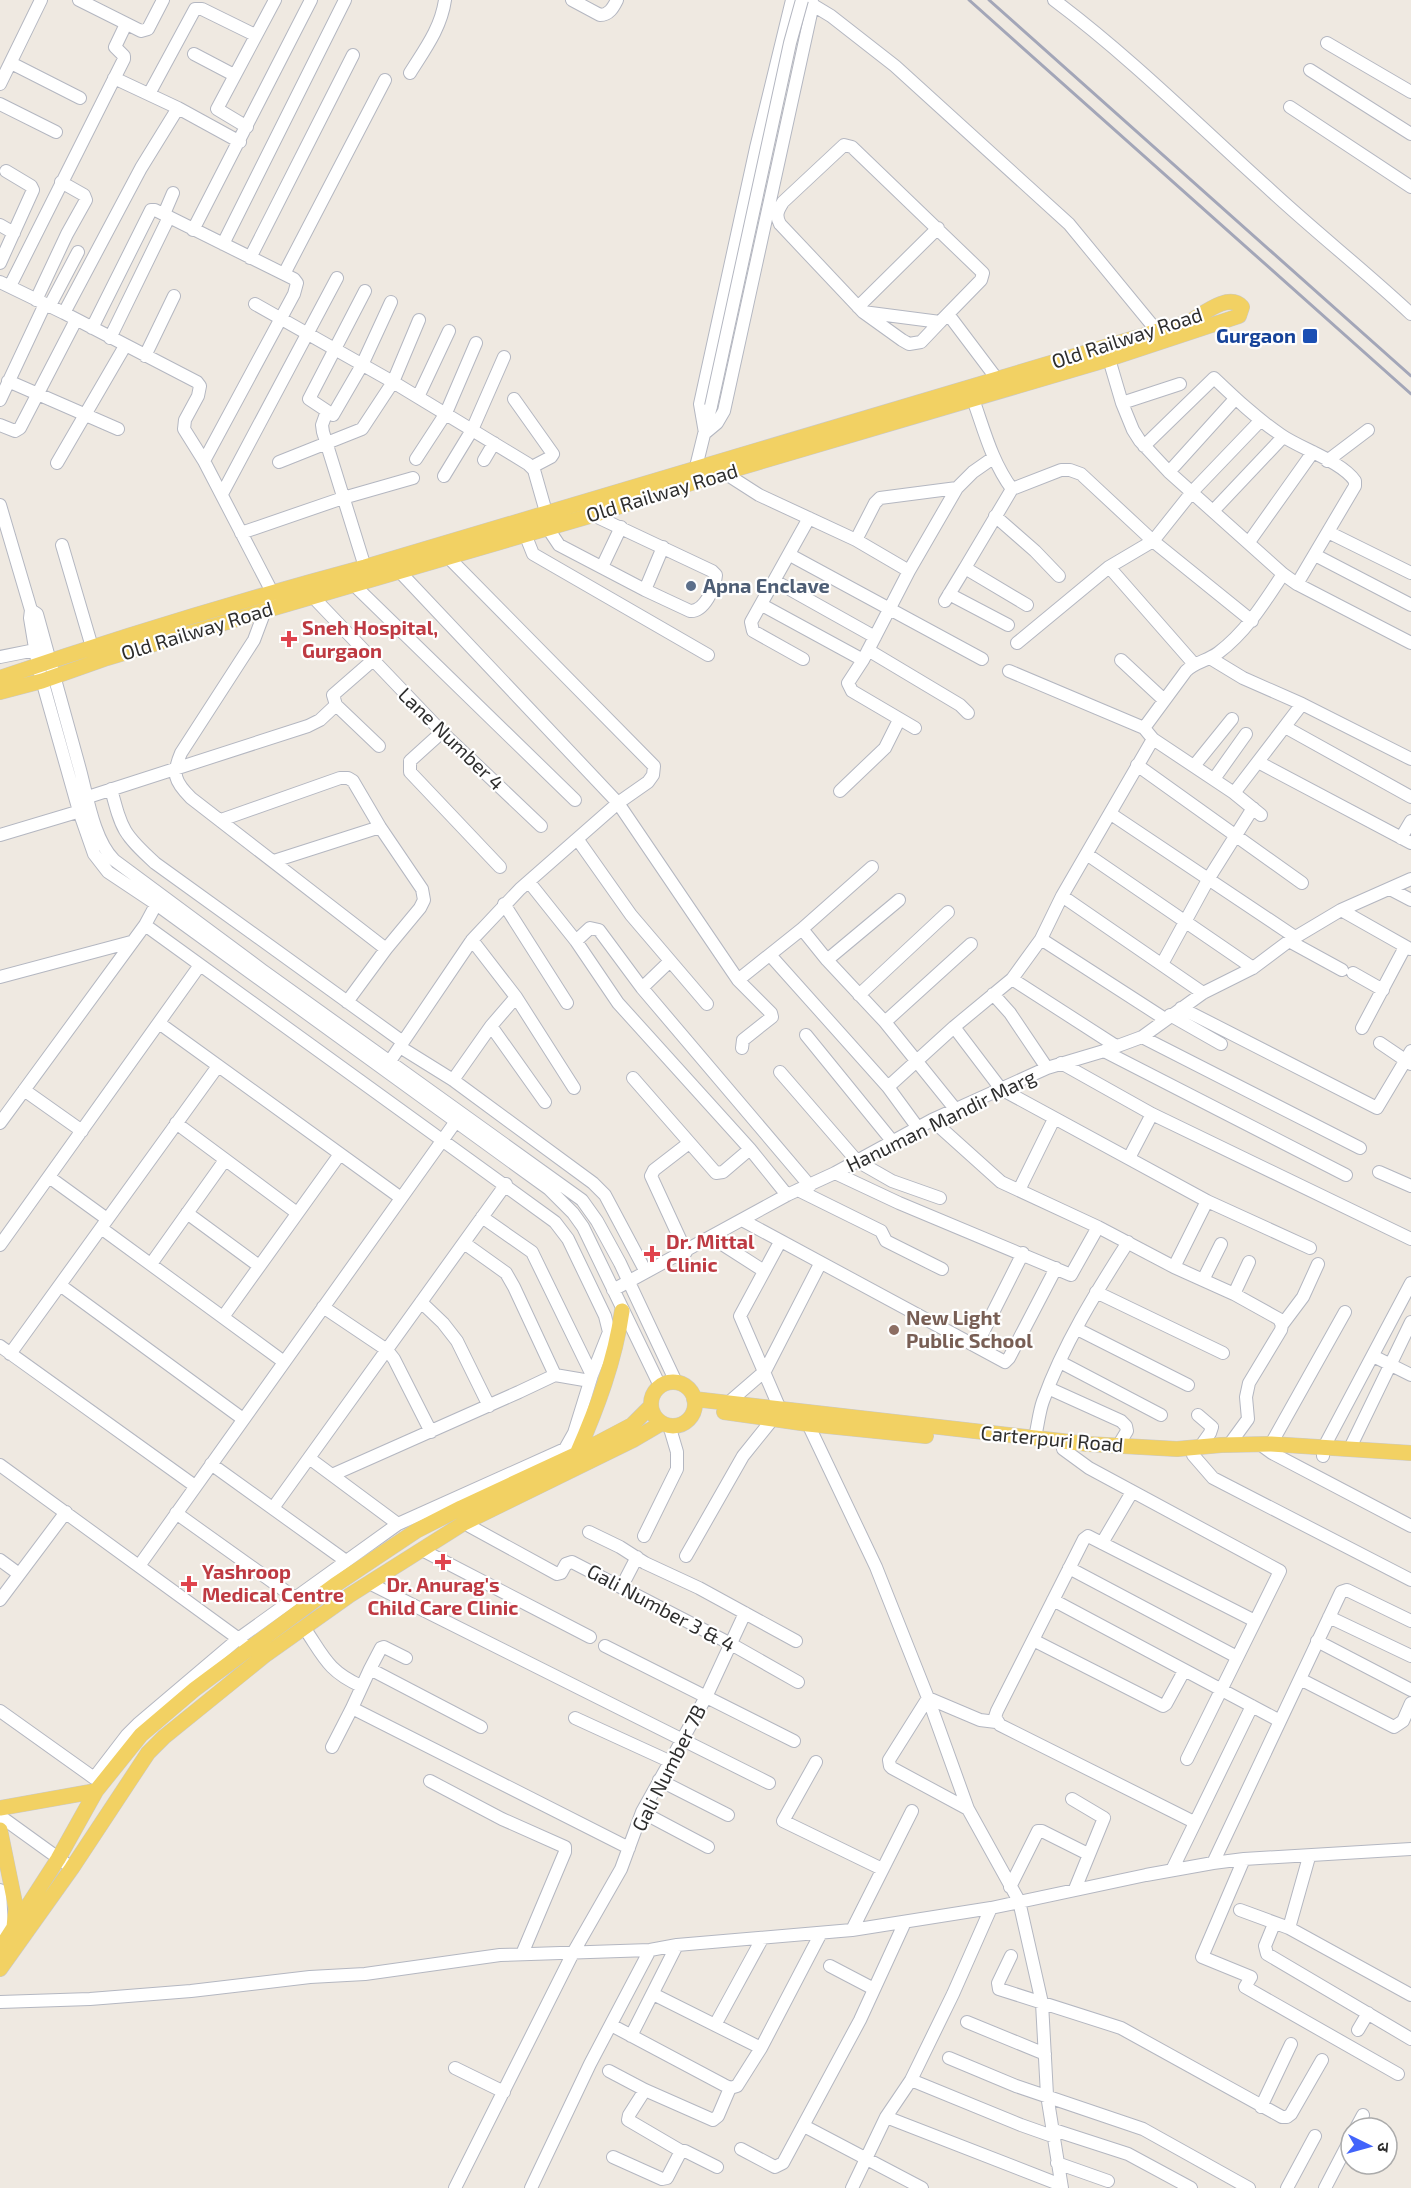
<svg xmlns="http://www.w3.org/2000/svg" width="1411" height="2188" font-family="'Exo 2','Noto Sans Devanagari',sans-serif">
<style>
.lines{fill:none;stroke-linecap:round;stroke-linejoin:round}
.minor-casing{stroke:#b4b7c1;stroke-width:14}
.major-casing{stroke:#c9c9c9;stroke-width:16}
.minor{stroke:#fff;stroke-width:12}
.major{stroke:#f2d163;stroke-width:15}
.rail{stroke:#a3a6b8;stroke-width:3}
.minor-bridge-casing{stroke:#b4b7c1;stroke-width:14;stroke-linecap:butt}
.minor-bridge{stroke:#fff;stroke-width:12}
.transit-dot{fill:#1a4fb4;stroke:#fff;stroke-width:2}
.service-dot{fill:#5c6f8a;stroke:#fff;stroke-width:2}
.health-dot{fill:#e0444e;stroke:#fff;stroke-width:2}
.education-dot{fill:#8d6e63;stroke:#fff;stroke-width:2}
.labels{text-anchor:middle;stroke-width:4.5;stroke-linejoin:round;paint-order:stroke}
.transit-label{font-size:20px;font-weight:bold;fill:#164399;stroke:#fff;text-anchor:end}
.street-label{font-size:20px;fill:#2e2e2e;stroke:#fff}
.service-label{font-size:20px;font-weight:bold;fill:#4e5e75;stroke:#fff;text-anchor:start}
.health-label{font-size:20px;font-weight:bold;fill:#be3a42;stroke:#fff;text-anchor:start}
.education-label{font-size:20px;font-weight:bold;fill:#785e54;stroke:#fff;text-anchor:start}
</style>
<rect width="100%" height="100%" fill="#efe9e1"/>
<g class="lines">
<g class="minor-casing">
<path id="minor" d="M79,0L141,31L148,29L163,0
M572,0L600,15C609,15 613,8 617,0
M792,0L756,148L700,404L705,433L717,423L724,411L813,4
M1054,0C1130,57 1197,124 1267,187C1314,231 1364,270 1411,314
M808,2L831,16L895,66L1069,224L1157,331
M1327,43L1411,92
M194,54L234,75
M11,63L80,98
M1310,70L1411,134
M410,73C425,49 441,28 445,0
M114,78L178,108L240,142
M0,84L41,0
M149,94L195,9H202L255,35
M0,104L56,132
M1290,107L1411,187
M247,127L217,109L275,0
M164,214L173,193
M0,225L14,233
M193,230L311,0
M223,244L345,0
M250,258L353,55
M0,263L33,190L31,186L6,171
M284,274L385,80
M0,282L64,313L197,382L200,386L198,396L185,420L184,429L204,461L272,592L254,640L181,753C172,774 174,781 191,798L386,949
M10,286L124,59V56L115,47L126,24
M365,291L309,399L333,415L362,365L391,302
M36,300L67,234L86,200L84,195L61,182
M255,304L393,382L528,464L534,470L546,512L547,527L559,545L645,590L690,611C704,612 715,588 716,575L712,571L593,515
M49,307L78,252
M858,307L938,228
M863,312L940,322L981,280L983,273L852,147L844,145L783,202C778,210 775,215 780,224L863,312L902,340L909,344L921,342L940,322
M64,313L141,168L178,108
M948,314L997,379
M92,328L151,210H155L294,279L297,283L294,294L204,461
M110,338L169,217
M145,356L174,296
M1109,359L1122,403L1133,430L1140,441L1169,472L1283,574L1297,584L1411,643
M8,381L118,429
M970,391C983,425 990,459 1012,489
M418,397L449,331
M514,399L553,454L551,457L532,467
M0,400L45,304
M1122,403L1180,384
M327,411L322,425L323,432L365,567
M0,425L15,431L20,428L76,320
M1144,446L1214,378C1235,398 1256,418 1281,435C1301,449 1341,461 1355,481V486L1297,584
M416,459L446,413L476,343
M484,460L494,443
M1327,461L1368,430
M279,462L362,429L393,382L419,320
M57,463L125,346
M720,470L759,495L856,540L909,571
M1169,472L1235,399
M694,475L711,406
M444,476L472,430L504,357
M222,494L337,278
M0,505L31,610L30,618L38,666L79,811L94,854L108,872L156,904L549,1189L573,1213L583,1227L660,1386
M1213,511L1283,437
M995,516L1035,551L1059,576
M1328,532L1411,573
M241,533L343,498L413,478
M525,534L533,554L708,655
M856,540L875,503L880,498L957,488
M1249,542L1313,452
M62,545L92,647
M790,555L982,659
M1315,555L1411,605
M602,567L621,527
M1109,567L1194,664
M965,568L1012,489L1061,470H1070L1081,474L1153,541L1252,621
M399,571L618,803L738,980L771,1013L772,1017L743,1040L742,1048
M775,581L875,637
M354,585L575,800
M645,590L663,547
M949,594L1008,625
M314,598L442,732L541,826
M945,601L965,568L1027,605
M762,605L863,660
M31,610L37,614C51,665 65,715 79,766C87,794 93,839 114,860L262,970L582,1200L597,1221L620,1263L676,1382
M1017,643L1109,567L1153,541L1192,492L1261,420
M868,650L960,705L968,713
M0,657L35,650
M1210,658L1243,678L1302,704L1411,759
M803,659L753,631L751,622L809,518
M1121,660L1164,700
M372,661L333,695L336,705L379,746
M1009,671L1144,728L1153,739L1234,793L1261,815
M1285,727L1411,797
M915,728L852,691L848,683L863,660L909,571L957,488L973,472L993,458
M1144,728L1186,671C1195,662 1207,661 1218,653C1246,632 1264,603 1283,574
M442,732L410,761V772L500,867
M1258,762L1411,843
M1137,765L1302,883
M1194,766L1232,719
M1214,779L1246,734
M111,789C122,830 123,834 155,863L403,1042
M840,791L885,748L899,720
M1234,793L1302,704
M88,797L308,726L320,720L336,705
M1111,814L1295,937
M221,820L340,778H348L353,781L380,827L422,889L424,900L420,908L386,949L347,1002
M0,835L87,809
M1401,838L1411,821
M578,840L631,915L707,1004
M1088,855L1253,968
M274,861L380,827
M529,882L576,941L618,1003L750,1149L787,1195
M1390,889L1411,900
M1062,896L1203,993
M504,904L567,1003
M1341,910L1410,949
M802,929L827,960L885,1022L956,1110
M1041,939L1165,1019
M472,940L516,997L574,1088
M576,941L590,928L599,930L642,988L810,1186
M1289,941L1342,970
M770,955L888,1087L918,1128
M827,960L899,900
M1162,964L1209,878L1253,808
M1353,973L1383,990
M0,977L131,942
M1012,979L1116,1046
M738,980L802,929L872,867
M642,988L669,962
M993,994L1010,1013L1047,1068
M859,995L948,912
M1181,1008L1377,1108L1411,1051
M1170,1015L1221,1044
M885,1022L971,944
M159,1023L401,1198
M491,1026L545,1102
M954,1027L1001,1089L1207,1201L1310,1248
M1362,1028L1405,947
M806,1035L893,1142
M1142,1037L1360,1148
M1380,1043L1411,1064
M400,1047L453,1080L593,1183L605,1195L646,1272
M1104,1051L1346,1175
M1061,1063L1152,1114L1411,1239
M386,1067L472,940L520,889L618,803L648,782L653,775L654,766L447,556
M780,1072L857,1161L892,1181L940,1198
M633,1078L716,1173L723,1172L750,1149
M453,1080L491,1026L516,997
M888,1087L954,1027L1012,979L1041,939L1062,896L1153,739
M24,1090L82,1131
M932,1120L1001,1182L1098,1227L1174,1267L1234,1294L1279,1319L1282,1325L1281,1330L1249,1383L1246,1397L1248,1419L1229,1445
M0,1123L145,925L159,899
M176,1123L297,1213
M1129,1158L1152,1114
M1379,1172L1411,1186
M835,1173L899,1203L1071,1275L1098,1227
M49,1177L107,1219
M798,1190L881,1231L886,1241L942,1269
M1019,1190L1054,1119
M187,1213L259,1266
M482,1217L532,1252L592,1375
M742,1220L1005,1362L1009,1358L1056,1268
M101,1228L284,1362
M711,1237L764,1271
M780,1242L740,1316L780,1409
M464,1243L506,1273L514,1287L555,1375
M0,1245L200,965
M686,1252L651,1176L654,1170L689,1143
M151,1264L225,1160
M1174,1267L1207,1201
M1203,1280L1221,1244
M60,1285L243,1419
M613,1290L787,1195L835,1173L932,1120L1047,1068L1104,1051L1142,1037L1203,993L1253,968L1289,941L1341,910L1411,879
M1096,1292L1223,1353
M1234,1294L1249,1262
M421,1302L443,1323L457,1341L489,1406
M323,1307L387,1350L394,1359L431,1432
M223,1317L340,1154
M1282,1325L1303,1297L1318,1264
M1077,1329L1188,1385
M0,1346L195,1486
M976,1346L1023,1253
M10,1354L218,1066
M1373,1356L1411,1375
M1060,1362L1161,1415
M1048,1388L1121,1421L1126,1426L1127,1431L1118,1446
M728,1403L765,1371L820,1264
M1198,1415L1212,1427L1210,1433L1200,1447
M808,1424L876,1567L928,1698L968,1809L1019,1901L1042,2003L1047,2095L1062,2188
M1035,1437C1038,1425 1039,1412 1043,1401C1063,1345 1096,1292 1128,1242
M1271,1444L1345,1312
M1261,1445L1272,1453L1411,1526
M1350,1448L1411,1322
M1063,1449L1089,1468L1280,1571L1187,1759
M1193,1455L1213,1478L1411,1580
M1323,1456L1324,1447L1411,1283
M309,1458L398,1524
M211,1464L346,1561
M0,1465L243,1642
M332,1475L519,1392L555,1375L590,1381
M273,1508L506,1184
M176,1513L295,1598
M464,1523L557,1574L561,1573L566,1564L572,1562L731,1644L798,1682
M589,1532L620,1547L645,1563L699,1588L796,1641
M644,1536L677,1469V1452L669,1425
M1102,1543L1132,1492
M422,1550L590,1637
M686,1556L743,1456L772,1420
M0,1560L19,1574
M139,1566L459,1117
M1069,1568L1237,1657
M369,1583L769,1783
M622,1586L637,1557
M0,1600L66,1512
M1053,1600L1280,1721
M1329,1617L1411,1656
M305,1629C324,1657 328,1671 361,1686
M1033,1640L1163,1706L1166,1704L1184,1671
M1317,1641L1411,1690
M605,1646L794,1741
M370,1669L381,1648L384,1647L406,1658
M1300,1679L1394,1727L1403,1721L1411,1703
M352,1708L370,1669L481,1727
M0,1711L94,1778L127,1735L139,1723L238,1639L398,1524L565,1449L574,1433L592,1375L609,1332L605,1316L568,1239L555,1222L145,925
M575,1718L669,1761
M332,1747L352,1708L629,1848
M816,1762L783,1821L882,1869
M659,1780L728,1815
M430,1781L502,1819L565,1847V1852L522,1954
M1072,1799L1104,1818L1075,1889
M968,1809L892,1768L890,1766L889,1760L928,1698L980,1720L996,1722
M642,1812L708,1847
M0,1816L72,1868
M1194,1822L1000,1725L995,1717L997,1711L1084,1539L1088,1536L1255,1621
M1244,1859L1202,1957L1251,1977L1245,1987L1398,2074
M1213,1863L1341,1592L1347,1590L1411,1621
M1172,1870L1252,1706
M1010,1887L1038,1831H1042L1088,1854
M0,1890L2,1929L0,1934
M991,1908L953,1994L911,2080L1021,2125L1055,2137
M1240,1910L1289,1928L1411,1995
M1274,1924L1265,1946L1267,1954L1411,2039
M1289,1928L1309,1857
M852,1930L912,1811
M1011,1956L998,1983L999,1989L1121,2028L1282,2117H1287L1291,2114L1322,2060
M830,1966L874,1989
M653,1994L761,2048
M0,2002L90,1999L191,1991L310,1977L365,1974L500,1955L650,1950L677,1945L852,1930L991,1908L1146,1875L1213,1863L1244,1859L1411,1849
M967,2022L1045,2054
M715,2025L762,1939
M613,2026L724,2085L730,2088L737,2086L761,2048L821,1933
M1358,2030L1368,2013
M631,2036L677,1945
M949,2058L1016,2086L1143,2129L1249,2188
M455,2068L504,2092
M609,2071L645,2090L713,2120L718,2116L730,2088
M645,2090L629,2115L628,2120L681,2151
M1261,2107L1291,2044
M886,2117L1061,2185
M804,2126L922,2188
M1356,2128L1363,2115
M1054,2130L1128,2154L1191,2188
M741,2149L775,2167L783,2163L860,2020L905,1922
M613,2157L662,2179L667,2178L681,2151H685L717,2167
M1057,2163L1108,2181
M455,2188L573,1953L621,1869L642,1812L706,1697L745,1613
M531,2188L590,2064L650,1950
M852,2188L886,2117L911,2080
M1287,2188L1315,2136
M1325,2188L1351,2138"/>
</g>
<g class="major-casing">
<path id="major" d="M0,678C120,637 242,600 365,567L1189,322C1203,314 1229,292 1242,307L1239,316L1109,359L722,473L593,515L267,610L107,658L42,681L0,692
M651 1404a22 22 0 1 1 44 0a22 22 0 1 1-44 0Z
M694,1399L1088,1444L1177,1449L1221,1445L1271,1444L1411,1453
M724,1412L808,1424L926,1436
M577,1454C597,1408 615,1361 622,1311
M0,1808L96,1791
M0,1830L16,1908L14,1927
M0,1949L58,1859L96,1791L141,1735L195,1689L335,1585L416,1531L461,1508L577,1454L632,1425L651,1406
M0,1969L72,1868L148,1753L164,1737L264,1656L350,1595L464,1523L633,1440L662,1423"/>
</g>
<use href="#minor" class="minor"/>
<use href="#major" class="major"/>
<path class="rail" d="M969,0L1411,394
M989,0L1411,376"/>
<g class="minor-bridge-casing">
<path id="minor-bridge" d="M711,406L790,43L802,0"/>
</g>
<use href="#minor-bridge" class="minor-bridge"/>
</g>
<rect class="transit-dot" x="1302" y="328" width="16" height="16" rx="3"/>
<circle class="service-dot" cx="691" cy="586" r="6"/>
<g class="health-dot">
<path d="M286 630h6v6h6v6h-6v6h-6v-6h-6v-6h6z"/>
<path d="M649 1245h6v6h6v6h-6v6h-6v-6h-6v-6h6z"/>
<path d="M440 1553h6v6h6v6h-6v6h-6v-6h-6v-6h6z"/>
<path d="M186 1575h6v6h6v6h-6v6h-6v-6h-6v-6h6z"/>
</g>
<circle class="education-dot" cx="894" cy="1330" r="6"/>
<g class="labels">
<g class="transit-label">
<text x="1296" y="343">Gurgaon</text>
</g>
<g class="street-label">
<text transform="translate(1127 338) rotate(-18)" y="7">Old Railway Road</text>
<text transform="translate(662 493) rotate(-17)" y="7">Old Railway Road</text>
<text transform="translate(197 631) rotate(-17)" y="7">Old Railway Road</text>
<text transform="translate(451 739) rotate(44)" y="7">Lane Number 4</text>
<text transform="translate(941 1121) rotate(-26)" y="7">Hanuman Mandir Marg</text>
<text transform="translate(1052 1439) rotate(5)" y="7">Carterpuri Road</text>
<text transform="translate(661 1608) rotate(28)" y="7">Gali Number 3 &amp; 4</text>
<text transform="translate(669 1768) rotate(-63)" y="7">Gali Number 7B</text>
</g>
<g class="service-label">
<text x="703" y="593">Apna Enclave</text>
</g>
<g class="health-label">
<text x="302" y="635">Sneh Hospital,<tspan x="302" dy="23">Gurgaon</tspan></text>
<text x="666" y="1249">Dr. Mittal<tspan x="666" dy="23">Clinic</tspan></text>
<text x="202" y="1579">Yashroop<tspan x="202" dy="23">Medical Centre</tspan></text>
<text x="443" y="1592" text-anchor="middle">Dr. Anurag's<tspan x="443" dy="23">Child Care Clinic</tspan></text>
</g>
<g class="education-label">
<text x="906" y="1325">New Light<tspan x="906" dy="23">Public School</tspan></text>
</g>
</g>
<g transform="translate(1369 2146) rotate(95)"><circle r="28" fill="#ffffff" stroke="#ababab" stroke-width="1.5"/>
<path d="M0-4.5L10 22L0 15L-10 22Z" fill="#4264fb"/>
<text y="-9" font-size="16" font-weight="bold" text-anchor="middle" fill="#2e2e2e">उ</text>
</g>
</svg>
